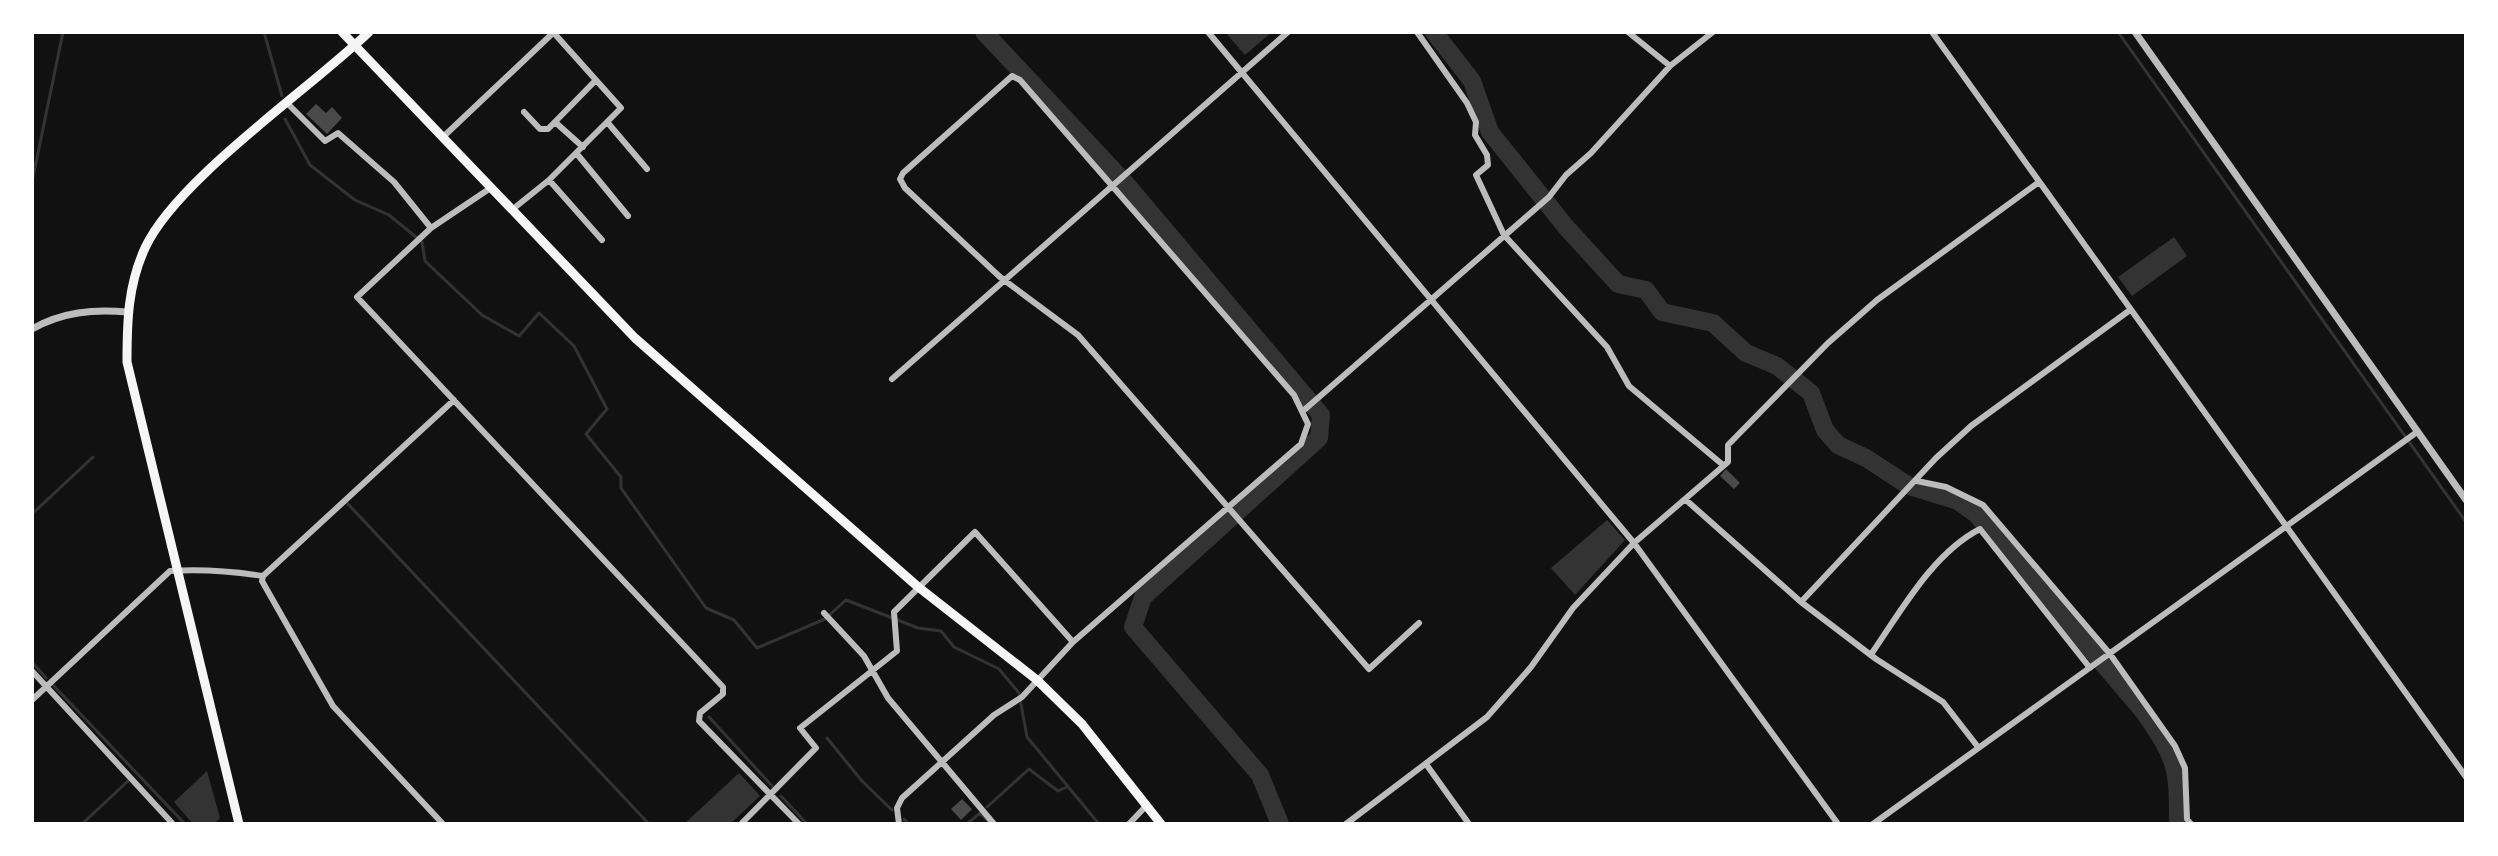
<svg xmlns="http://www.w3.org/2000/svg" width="2498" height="856" font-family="Literata,serif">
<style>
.water{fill:#333}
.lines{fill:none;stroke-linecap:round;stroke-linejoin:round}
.stream{stroke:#333;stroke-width:3}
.river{stroke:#333;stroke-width:18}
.building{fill:#4a4a4a}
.minor{stroke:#bcbcbc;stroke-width:6}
.tertiary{stroke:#bcbcbc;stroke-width:7}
.primary{stroke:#f5f5f5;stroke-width:9}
</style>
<rect width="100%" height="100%" fill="#111"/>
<path class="water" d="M1225,32H1272L1245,55Z
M2174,237L2187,256L2132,296L2118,277Z
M1607,520L1625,540L1575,595L1551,568Z
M207,771L220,818L214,824H193L174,802Z
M739,773L760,796L730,824H684Z"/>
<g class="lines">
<path class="stream" d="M264,32L282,96
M2118,32L2466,522
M285,119L310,165L355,200L389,215L422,242L425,261L482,315L519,336L539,313L574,346L607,409L586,434L621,477V488L706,608L734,620L757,648L825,619L846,600L918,628L941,631L954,647L999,669L1019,693L1027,737L1099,824
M32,182L63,32
M348,504L649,824
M32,514L93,457
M32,662L46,678
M53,685L185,824
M709,717L772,786
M827,738L862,781L892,810
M781,796L807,824
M987,807L1029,769L1058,791L1067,787
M904,819L909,824
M82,824L128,781
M967,824L980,813L988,821"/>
<path class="river" d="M984,32L1127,185L1321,415L1319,438L1143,597L1133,627L1260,775L1280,824
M1434,32L1472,81L1490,132L1566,227L1618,284L1646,290L1662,312L1713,323L1746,353L1777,366L1811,393L1825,430L1838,445L1866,458L1909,486L1958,501L1976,514L2144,712C2177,760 2178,766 2178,824"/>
</g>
<path class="building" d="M316,104L326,113L332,107L342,118L327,134L306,114Z
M1726,469L1740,483L1734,489L1720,476Z
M962,799L972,809L961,820L951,809Z"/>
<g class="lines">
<path class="minor" d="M1208,32L1634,543L1838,824
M1417,32L1467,103L1476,122L1475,135L1487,155L1488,165L1476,175L1504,235L1607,347L1629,386L1723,465
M1628,32L1670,66
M1932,32L2466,777
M288,104L325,141L338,133L394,182L431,228
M524,112L540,129H548L596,80
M555,122L583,147
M608,123L647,169
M443,137L554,32
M577,154L628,216
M549,180L602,240
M492,187L431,228L357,297L723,687V694L700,713L699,721L799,824
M513,209L549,180L621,108L553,32
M892,379L1288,32
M1303,411L1549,197L1566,175L1591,153L1670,66L1713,32
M1917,481L1946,487L1983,505L2110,654L2175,746L2185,768L2187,819L2191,824
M1686,500L1801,602L1876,659L1943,702L1978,747
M263,576L262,581L333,706L443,824
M263,576L454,400
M1801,602L1936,458L1971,426L2130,310
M824,613L864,656L888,698L994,824
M1872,653C1901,611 1933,553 1980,529L2090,668
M32,671L173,824
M32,700L170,571C202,569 231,571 263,576
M1426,764L1469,824
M741,824L816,748L800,728L897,651L894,612L975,532L1073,642
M899,824L897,808L902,798L994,715L1022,697L1073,642L1301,444L1308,424L1294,395L1020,80L1012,76L903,173L900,179L905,188L1000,277L1078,335L1369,669L1419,623
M1129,824L1146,806
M1346,824L1487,717L1531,667L1573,608L1634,543L1728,462V445L1828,343L1877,300L2039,182
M1873,824L2417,432"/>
<path class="tertiary" d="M2135,32L2466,500
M32,329C62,312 93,309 127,312"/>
<path class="primary" d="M342,32L635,338L917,586L1037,680L1082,724L1161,824
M239,824L127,362C127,321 128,285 145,248C176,180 311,88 369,32"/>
</g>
<rect width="2498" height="856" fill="none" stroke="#ffffff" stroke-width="68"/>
</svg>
